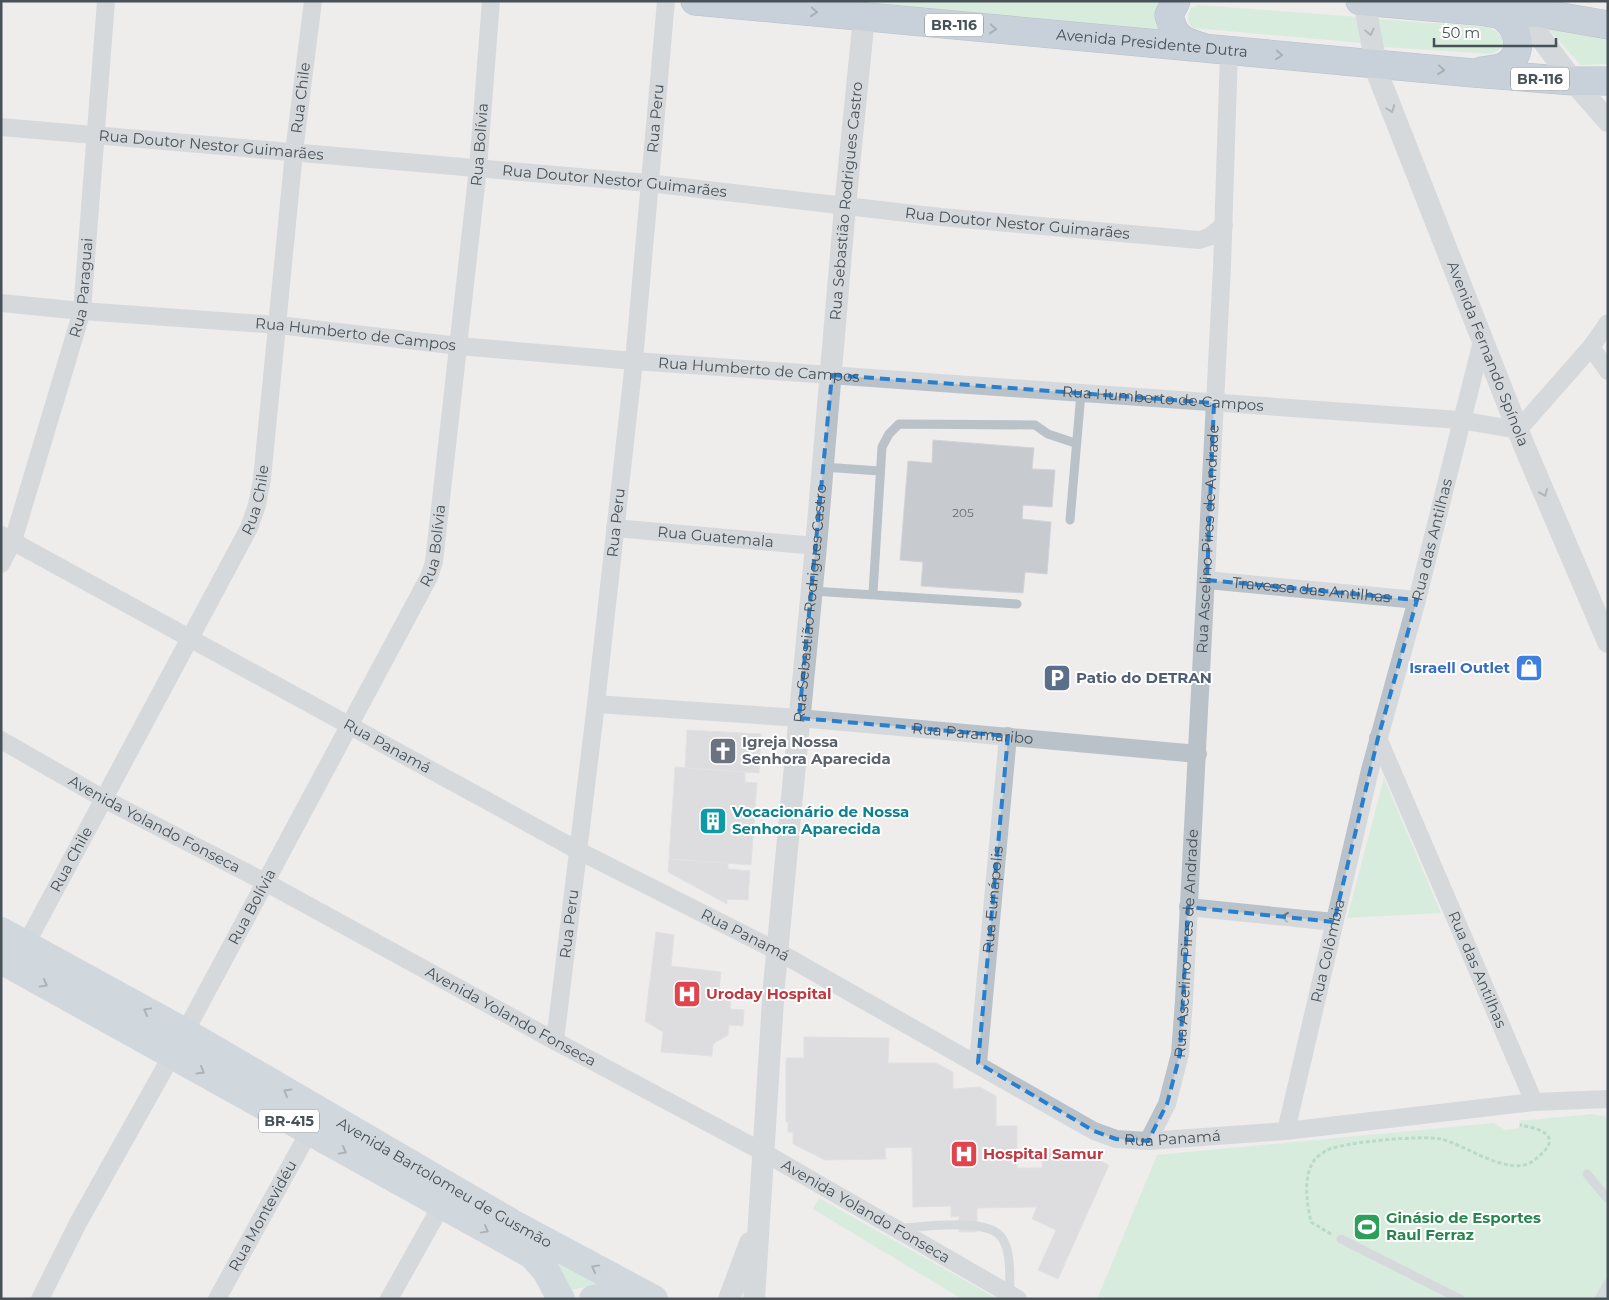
<svg xmlns="http://www.w3.org/2000/svg" width="1609" height="1300" font-family="Montserrat,sans-serif">
<style>
.green{fill:#bdeaca}
.building{fill:#c7cacf;stroke:#d1d3d7}
.lines{fill:none;stroke-linecap:round;stroke-linejoin:round}
.trunk-casing{stroke:#738ea3;stroke-width:29}
.path{stroke:#78c598;stroke-width:3;stroke-dasharray:4 2.5;stroke-linecap:butt}
.service{stroke:#b9c2c8;stroke-width:9}
.minor{stroke:#b9c2c8;stroke-width:18}
.tertiary{stroke:#b9c2c8;stroke-width:22}
.primary{stroke:#aebec9;stroke-width:28}
.trunk{stroke:#9ab0c0;stroke-width:28}
.oneway{stroke:#57646d}
.oneway2{stroke:#68737a}
.oneway3{stroke:#606c74}
.marked{fill:none;stroke:#277fce;stroke-width:4;stroke-dasharray:10 6;stroke-linejoin:round}
.labels{text-anchor:middle;stroke-width:4;stroke-linejoin:round;paint-order:stroke}
.number-label{font-size:12px;fill:#666f76}
.shield{fill:#fff;stroke:#7e858a;stroke-width:1}
.shield-label{font-size:14px;font-weight:bold;fill:#465158}
.street-label{font-size:15px;fill:#465158;stroke:#fff}
.shop-label{font-size:15px;font-weight:bold;fill:#366cbe;stroke:#fff;text-anchor:end}
.service-label{font-size:15px;font-weight:bold;fill:#4e5e75;stroke:#fff;text-anchor:start}
.worship-label{font-size:15px;font-weight:bold;fill:#5b616d;stroke:#fff;text-anchor:start}
.culture-label{font-size:15px;font-weight:bold;fill:#0d838f;stroke:#fff;text-anchor:start}
.health-label{font-size:15px;font-weight:bold;fill:#be3a42;stroke:#fff;text-anchor:start}
.leisure-label{font-size:15px;font-weight:bold;fill:#27864d;stroke:#fff;text-anchor:start}
</style>
<rect width="100%" height="100%" fill="#efecec"/>
<path class="green" d="M799,1H1166V39Z
M1198,5L1359,17L1363,43L1193,28C1187,22 1187,16 1191,8Z
M1378,19L1488,27C1505,34 1510,48 1490,54L1383,47Z
M1548,29L1608,40V64L1581,65Z
M1384,778L1441,913L1347,918Z
M1593,1114L1608,1117V1299H1097L1157,1155L1494,1123L1505,1130L1519,1128V1121Z
M819,1198L998,1299H962L813,1209Z
M552,1256L600,1284L571,1290Z"/>
<path class="building" d="M933,440L1034,448L1032,469L1055,470L1052,507L1023,505L1022,519L1051,522L1047,574L1025,572L1023,593L921,586L923,562L900,560L908,461L932,463Z
M687,730L761,734L759,773L685,768Z
M675,767L745,772V782L757,783L751,865L669,859Z
M669,859L728,863V869L750,871L748,900L727,899V904L668,872Z
M656,932L674,935L671,966L721,972L719,990L731,997L730,1009L744,1010L743,1026L729,1025L728,1035L713,1044L712,1056L661,1052L663,1032L645,1021Z
M804,1037L889,1038L888,1063H936L953,1072V1089L980,1087L996,1096V1126H1017V1168H1042V1149H1051L1073,1159L1077,1150L1109,1165L1058,1279L1038,1270L1056,1230L1032,1219L1037,1207L977,1208V1232H959V1216L951,1217V1206L913,1207L912,1147L885,1148L886,1159L825,1160L793,1144V1132H788V1122H786V1058H804Z"/>
<g class="lines">
<g class="trunk-casing">
<g id="trunk">
<path id="s20" d="M695,1L1473,73L1573,81H1608"/>
<path d="M1176,1L1169,15C1174,36 1180,41 1202,47"/>
<path d="M1360,1L1477,11L1539,13L1608,25"/>
<path d="M1482,71C1490,70 1502,69 1508,64C1525,51 1518,24 1500,15C1496,13 1489,13 1485,12"/>
</g>
</g>
<path class="path" d="M1331,1234L1311,1222C1307,1203 1302,1177 1315,1159C1318,1156 1324,1152 1327,1150C1345,1142 1421,1135 1441,1139C1466,1145 1510,1178 1533,1161C1563,1139 1548,1130 1520,1125"/>
<path class="service" d="M823,467L880,471
M1070,520L1081,393
M812,591L1017,604
M873,593L882,447L889,434L899,424L1035,425L1048,434L1075,443
M1587,1174L1608,1199
M902,1228C924,1227 989,1217 1002,1238C1012,1254 1009,1275 1010,1294
M1341,1239L1460,1299
M1599,1299L1608,1283"/>
<g class="minor">
<path id="s1" d="M1,127L648,183L941,217L1199,240L1209,237L1224,225"/>
<path id="s2" d="M1,303L82,311L278,325L459,346L634,361L1460,420L1518,430L1591,347L1608,323"/>
<path d="M1591,347L1608,371"/>
<path id="s3" d="M615,528L816,546"/>
<path id="s4" d="M1,535L579,851L777,951L1094,1131L1116,1139L1148,1141L1286,1131L1534,1102L1608,1099"/>
<path id="s5" d="M1,564L13,541L82,311L106,1"/>
<path id="s6" d="M1207,580L1417,600"/>
<path id="s7" d="M596,704L799,718L1198,754"/>
<path id="s8" d="M1378,738L1534,1102"/>
<path id="s9" d="M1,740L104,799L267,883L555,1041L763,1152L1018,1299"/>
<path d="M1188,907L1334,922"/>
<path id="s10" d="M26,944L249,528L257,505L262,479L294,152L313,1"/>
<path id="s11" d="M185,1032L429,577L434,562L478,168L491,1"/>
<path id="s12" d="M555,1041L596,704L634,361L666,1"/>
<path id="s13" d="M978,1063L1008,736"/>
<path id="s14" d="M1286,1131L1370,770L1417,600L1482,341"/>
<path id="s15" d="M1148,1141L1167,1104L1180,1054L1184,1001L1222,267L1229,51"/>
<path d="M40,1299L78,1223L172,1055"/>
<path id="s16" d="M217,1299L309,1132"/>
<path d="M389,1299L441,1206"/>
</g>
<g class="tertiary">
<path id="s17" d="M1364,1L1378,75L1525,448L1608,642"/>
<path d="M1514,2L1573,81L1608,121"/>
<path d="M729,1299L750,1243"/>
<path id="s18" d="M754,1299L774,985L816,546L845,207L864,17"/>
</g>
<g class="primary">
<path id="s19" d="M1,931L185,1032L514,1224L654,1299"/>
<path d="M1,960L532,1255L546,1271L561,1299"/>
<path d="M593,1299L638,1291"/>
</g>
<use href="#trunk" class="trunk"/>
</g>
<defs><path id="oneway-chevron" d="M-2-3.5L2.5 0L-2 3.5" fill="none" stroke-width="1.6" stroke-linecap="round" stroke-linejoin="round" transform="scale(1.25)"/></defs>
<g class="oneway">
<use href="#oneway-chevron" transform="translate(814 12) rotate(5)"/>
<use href="#oneway-chevron" transform="translate(993 29) rotate(5)"/>
<use href="#oneway-chevron" transform="translate(1279 55) rotate(5)"/>
<use href="#oneway-chevron" transform="translate(1441 70) rotate(6)"/>
</g>
<g class="oneway2">
<use href="#oneway-chevron" transform="translate(1370 32) rotate(78)"/>
<use href="#oneway-chevron" transform="translate(1391 109) rotate(69)"/>
<use href="#oneway-chevron" transform="translate(1544 493) rotate(67)"/>
<use href="#oneway-chevron" transform="translate(1285 917) rotate(-174)"/>
</g>
<g class="oneway3">
<use href="#oneway-chevron" transform="translate(44 984) rotate(29)"/>
<use href="#oneway-chevron" transform="translate(147 1011) rotate(-151)"/>
<use href="#oneway-chevron" transform="translate(201 1071) rotate(30)"/>
<use href="#oneway-chevron" transform="translate(287 1092) rotate(-150)"/>
<use href="#oneway-chevron" transform="translate(343 1151) rotate(29)"/>
<use href="#oneway-chevron" transform="translate(485 1230) rotate(29)"/>
<use href="#oneway-chevron" transform="translate(595 1268) rotate(-151)"/>
</g>
<path d="M0 0H1609V1300H0ZM832,375L1214,403L1207,580L1417,600L1378,738L1334,922L1188,907L1180,1054L1167,1104L1148,1141L1116,1139L1094,1131L978,1063L1008,736L799,718Z" fill="#efecec" fill-opacity=".55" fill-rule="evenodd"/>
<path class="marked" d="M832,375L1214,403L1207,580L1417,600L1378,738L1334,922L1188,907L1180,1054L1167,1104L1148,1141L1116,1139L1094,1131L978,1063L1008,736L799,718Z"/>
<defs>
<g id="shop-square" transform="scale(1.4375)"><rect x="-9" y="-9" width="18" height="18" rx="4" fill="#3f7fe0" stroke="#fff"/><path d="M-5-2.5h2.3a2.7 3.5 0 0 1 5.4 0H5L5.5 6h-11ZM-1.5-2.5h3a1.5 2.3 0 0 0-3 0Z" fill="#fff"/></g>
<g id="parking-square" transform="scale(1.4375)"><rect x="-9" y="-9" width="18" height="18" rx="4" fill="#5c6f8a" stroke="#fff"/><path d="M-3.5-5.5H1a3.5 3.5 0 0 1 0 7H-1V5.5H-3.5ZM-1-3.4V-.6H.8a1.4 1.4 0 0 0 0-2.8Z" fill="#fff"/></g>
<g id="church-square" transform="scale(1.4375)"><rect x="-9" y="-9" width="18" height="18" rx="4" fill="#6b7280" stroke="#fff"/><path d="M-1.2-6h2.4v3.5h3.3v2.4h-3.3V6h-2.4V-.1h-3.3v-2.4h3.3Z" fill="#fff"/></g>
<g id="building-square" transform="scale(1.4375)"><rect x="-9" y="-9" width="18" height="18" rx="4" fill="#0f9aa8" stroke="#fff"/><path d="M-4-6H4V6H1V3H-1V6H-4ZM-2.5-4.3h1.7v1.8h-1.7ZM.8-4.3h1.7v1.8H.8ZM-2.5-1h1.7V.8h-1.7ZM.8-1h1.7V.8H.8Z" fill="#fff"/></g>
<g id="hospital-square" transform="scale(1.4375)"><rect x="-9" y="-9" width="18" height="18" rx="4" fill="#e0444e" stroke="#fff"/><path d="M-5-5h3v3.5h4V-5h3V5h-3V1.5h-4V5h-3Z" fill="#fff"/></g>
<g id="stadium-square" transform="scale(1.4375)"><rect x="-9" y="-9" width="18" height="18" rx="4" fill="#2e9e5b" stroke="#fff"/><path d="M0-5a6.5 5 0 1 0 0 10a6.5 5 0 1 0 0-10ZM-3.5-1.8h7v3.6h-7Z" fill="#fff"/></g>
</defs>
<g fill-rule="evenodd">
<use href="#shop-square" x="1529" y="668"/>
<use href="#parking-square" x="1057" y="678"/>
<use href="#church-square" x="723" y="751"/>
<use href="#building-square" x="713" y="821"/>
<use href="#hospital-square" x="687" y="994"/>
<use href="#hospital-square" x="964" y="1154"/>
<use href="#stadium-square" x="1367" y="1227"/>
</g>
<g class="labels">
<g class="number-label">
<text x="963" y="517">205</text>
</g>
<g class="shield">
<rect x="925" y="13.5" width="58" height="23" rx="4"/>
<rect x="1511" y="67.5" width="58" height="23" rx="4"/>
<rect x="259" y="1109.5" width="60" height="23" rx="4"/>
</g>
<g class="shield-label">
<text x="954" y="30">BR-116</text>
<text x="1540" y="84">BR-116</text>
<text x="289" y="1126">BR-415</text>
</g>
<g class="street-label">
<text dy="5" stroke="none"><textPath href="#s20" startOffset="459">Avenida Presidente Dutra</textPath></text>
<text dy="5" stroke="none"><textPath href="#s10" startOffset="906">Rua Chile</textPath></text>
<text dy="5" stroke="none"><textPath href="#s12" startOffset="928">Rua Peru</textPath></text>
<text dy="5" stroke="none"><textPath href="#s11" startOffset="952">Rua Bolívia</textPath></text>
<text dy="5" stroke="none"><textPath href="#s1" startOffset="211">Rua Doutor Nestor Guimarães</textPath></text>
<text dy="5" stroke="none"><textPath href="#s1" startOffset="616">Rua Doutor Nestor Guimarães</textPath></text>
<text dy="5" stroke="none"><textPath href="#s18" startOffset="1102">Rua Sebastião Rodrigues Castro</textPath></text>
<text dy="5" stroke="none"><textPath href="#s1" startOffset="1021">Rua Doutor Nestor Guimarães</textPath></text>
<text dy="5" stroke="none"><textPath href="#s5" startOffset="289">Rua Paraguai</textPath></text>
<text dy="5" stroke="none"><textPath href="#s2" startOffset="356">Rua Humberto de Campos</textPath></text>
<text dy="5" stroke="none"><textPath href="#s17" startOffset="375">Avenida Fernando Spínola</textPath></text>
<text dy="5" stroke="none"><textPath href="#s2" startOffset="761">Rua Humberto de Campos</textPath></text>
<text dy="5" stroke="none"><textPath href="#s2" startOffset="1166">Rua Humberto de Campos</textPath></text>
<text dy="5" stroke="none"><textPath href="#s10" startOffset="501">Rua Chile</textPath></text>
<text dy="5" stroke="none"><textPath href="#s12" startOffset="522">Rua Peru</textPath></text>
<text dy="5" stroke="none"><textPath href="#s3" startOffset="101">Rua Guatemala</textPath></text>
<text dy="5" stroke="none"><textPath href="#s15" startOffset="609">Rua Ascelino Pires de Andrade</textPath></text>
<text dy="5" stroke="none"><textPath href="#s14" startOffset="609">Rua das Antilhas</textPath></text>
<text dy="5" stroke="none"><textPath href="#s11" startOffset="548">Rua Bolívia</textPath></text>
<text dy="5" stroke="none"><textPath href="#s6" startOffset="105">Travessa das Antilhas</textPath></text>
<text dy="5" stroke="none"><textPath href="#s18" startOffset="698">Rua Sebastião Rodrigues Castro</textPath></text>
<text dy="5" stroke="none"><textPath href="#s7" startOffset="378">Rua Paramaribo</textPath></text>
<text dy="5" stroke="none"><textPath href="#s4" startOffset="440">Rua Panamá</textPath></text>
<text dy="5" stroke="none"><textPath href="#s9" startOffset="175">Avenida Yolando Fonseca</textPath></text>
<text dy="5" stroke="none"><textPath href="#s10" startOffset="96">Rua Chile</textPath></text>
<text dy="5" stroke="none"><textPath href="#s13" startOffset="164">Rua Eunápolis</textPath></text>
<text dy="5" stroke="none"><textPath href="#s11" startOffset="142">Rua Bolívia</textPath></text>
<text dy="5" stroke="none"><textPath href="#s12" startOffset="118">Rua Peru</textPath></text>
<text dy="5" stroke="none"><textPath href="#s4" startOffset="845">Rua Panamá</textPath></text>
<text dy="5" stroke="none"><textPath href="#s15" startOffset="204">Rua Ascelino Pires de Andrade</textPath></text>
<text dy="5" stroke="none"><textPath href="#s14" startOffset="185">Rua Colômbia</textPath></text>
<text dy="5" stroke="none"><textPath href="#s8" startOffset="252">Rua das Antilhas</textPath></text>
<text dy="5" stroke="none"><textPath href="#s9" startOffset="580">Avenida Yolando Fonseca</textPath></text>
<text dy="5" stroke="none"><textPath href="#s4" startOffset="1325">Rua Panamá</textPath></text>
<text dy="5" stroke="none"><textPath href="#s19" startOffset="510">Avenida Bartolomeu de Gusmão</textPath></text>
<text dy="5" stroke="none"><textPath href="#s9" startOffset="985">Avenida Yolando Fonseca</textPath></text>
<text dy="5" stroke="none"><textPath href="#s16" startOffset="95">Rua Montevidéu</textPath></text>
</g>
<g class="shop-label">
<text x="1510" y="673">Israell Outlet</text>
</g>
<g class="service-label">
<text x="1076" y="683">Patio do DETRAN</text>
</g>
<g class="worship-label">
<text x="742" y="747">Igreja Nossa<tspan x="742" dy="17">Senhora Aparecida</tspan></text>
</g>
<g class="culture-label">
<text x="732" y="817">Vocacionário de Nossa<tspan x="732" dy="17">Senhora Aparecida</tspan></text>
</g>
<g class="health-label">
<text x="706" y="999">Uroday Hospital</text>
<text x="983" y="1159">Hospital Samur</text>
</g>
<g class="leisure-label">
<text x="1386" y="1223">Ginásio de Esportes<tspan x="1386" dy="17">Raul Ferraz</tspan></text>
</g>
</g>
<rect width="1609" height="1300" fill="none" stroke="#465158" stroke-width="5"/>
<path d="M1434 38v8h122v-8" fill="none" stroke="#465158" stroke-width="2.5"/>
<text x="1442" y="38" font-size="15" fill="#465158" stroke="#ffffff" stroke-width="4" paint-order="stroke">50 m</text>
</svg>
